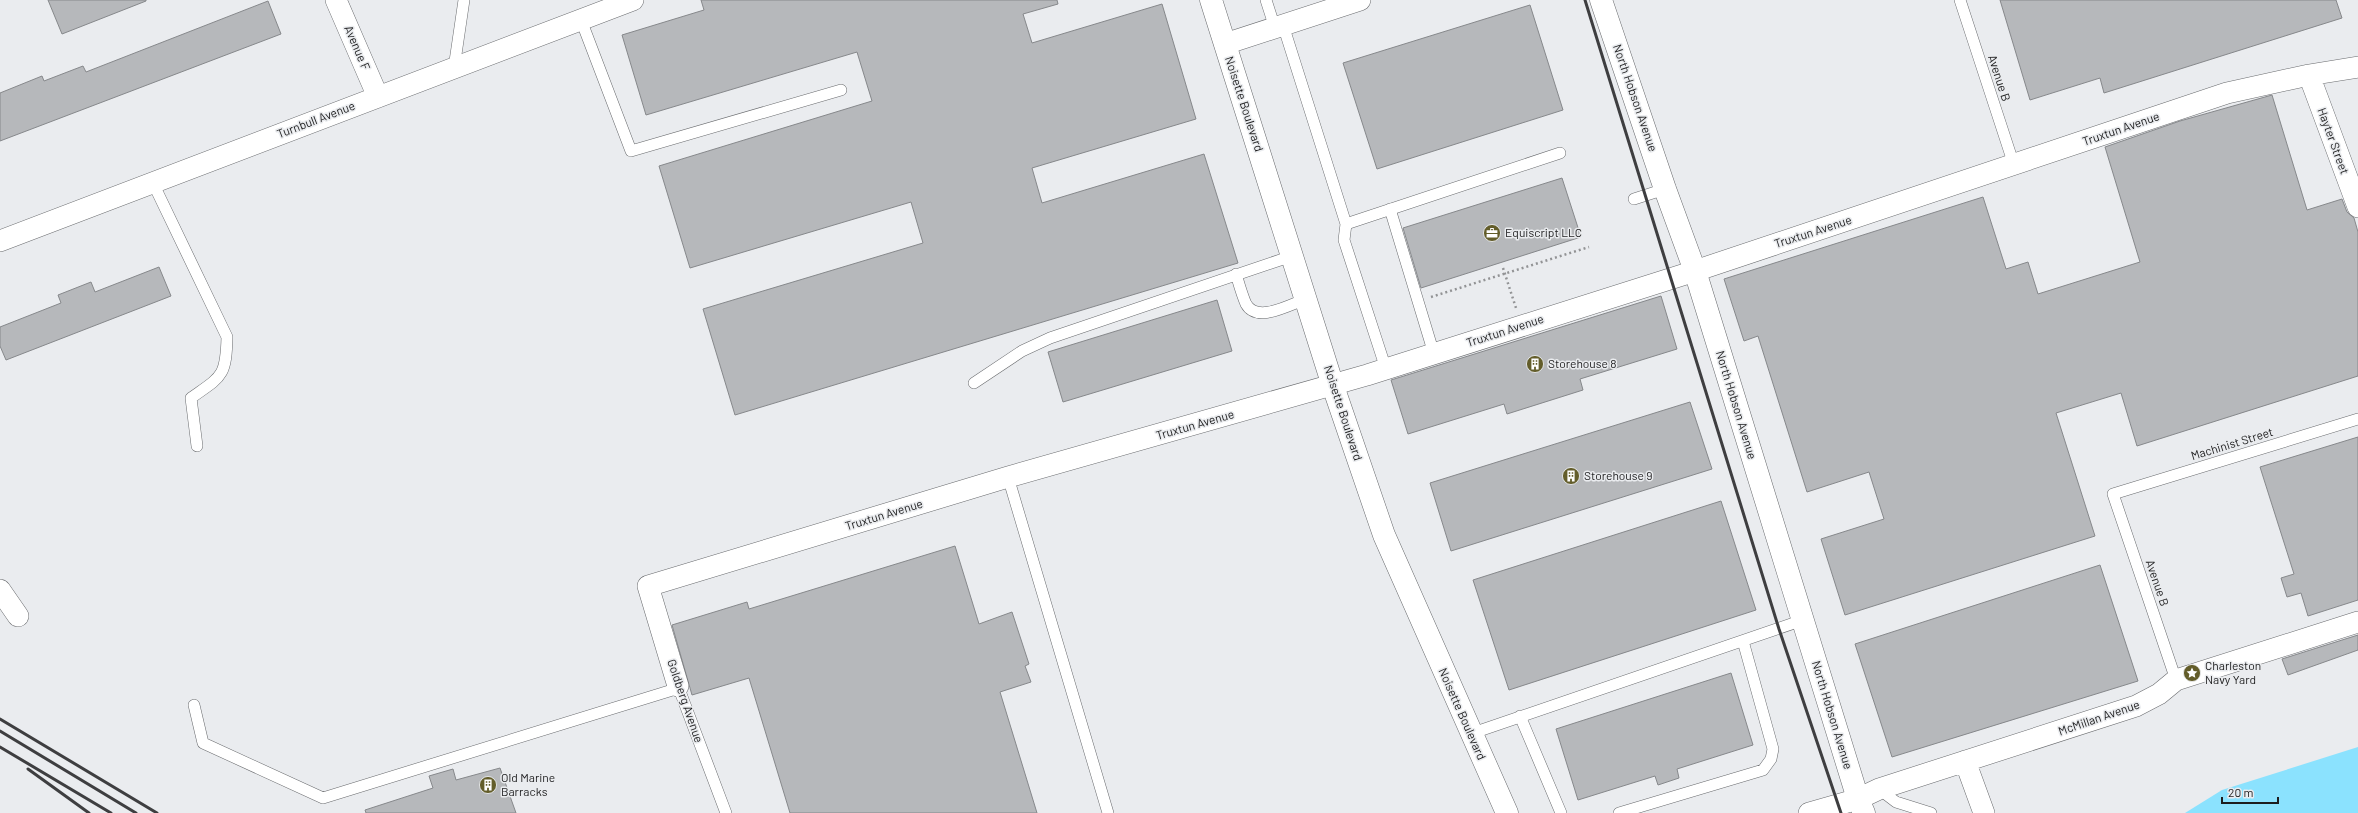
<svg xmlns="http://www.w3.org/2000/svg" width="2358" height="813" font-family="Barlow,sans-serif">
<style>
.water{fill:#8be2fe}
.building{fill:#b6b8bb;stroke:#86888b}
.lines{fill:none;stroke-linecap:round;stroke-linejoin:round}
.lane-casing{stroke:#696b6e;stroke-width:12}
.street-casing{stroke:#696b6e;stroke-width:22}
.secondary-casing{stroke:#696b6e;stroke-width:23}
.path{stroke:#929395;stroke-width:2.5;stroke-dasharray:2 3;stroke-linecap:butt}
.lane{stroke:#fff;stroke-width:11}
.street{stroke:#fff;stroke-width:21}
.secondary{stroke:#fff;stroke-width:22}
.rail{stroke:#3e3e40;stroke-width:3}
.labels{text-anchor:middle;stroke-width:3;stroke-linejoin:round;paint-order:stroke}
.street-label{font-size:12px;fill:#1d1d1e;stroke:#eaecef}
.poi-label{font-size:12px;fill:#1d1d1e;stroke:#eaecef;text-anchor:start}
</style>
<rect width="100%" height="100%" fill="#eaecef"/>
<path class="water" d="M2358,747V813H2185L2222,790Z"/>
<path class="building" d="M48,0H146V1L62,34Z
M701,0H1057L1058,4L1023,14L1032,43L1162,4L1196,119L1032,168L1042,203L1204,154L1238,263L735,415L703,309L923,243L911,202L690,268L659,166L872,101L857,52L646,115L622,35L704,10Z
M2000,0H2336L2342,18L2104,93L2100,78L2030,100Z
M268,1L281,34L0,141V93L42,76L44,81L83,66L86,72Z
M1530,5L1563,110L1377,169L1343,63Z
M2272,95L2307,210L2342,199L2347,212L2354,218L2358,232V376L2137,446L2121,393L2056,413L2095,536L1845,615L1821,539L1884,519L1869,472L1807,492L1758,336L1744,341L1724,279L1983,197L2006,269L2028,262L2038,294L2140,262L2105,147L2180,121Z
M1562,178L1581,237L1421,288L1403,228Z
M159,267L171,296L6,360L0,346V327L61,303L58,295L91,282L95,292Z
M1661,296L1677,349L1580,379L1583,390L1507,414L1504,404L1408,434L1391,380Z
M1217,300L1232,351L1063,402L1048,352Z
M1690,402L1712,469L1451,551L1430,483Z
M2358,437V600L2308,616L2301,593L2287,597L2281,578L2294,574L2260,467Z
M1721,501L1756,610L1509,690L1473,580Z
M955,546L979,624L1012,612L1029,664L1025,666L1031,682L1000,692L1037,813H790L749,678L692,695L672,625L747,602L749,609Z
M2100,565L2138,681L1892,757L1855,644Z
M2358,635V650L2288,675L2282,659Z
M1731,673L1753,745L1677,769L1679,778L1658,785L1655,776L1578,800L1556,729Z
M500,768L516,813H366L365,810L433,788L429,776L453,769L456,780Z"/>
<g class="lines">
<g class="lane-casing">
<path id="lane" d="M1266,0L1275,28
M1960,0L2014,165
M581,20L631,151L841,90
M1283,25L1346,224
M454,68L464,0
M153,183L227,337C226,377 222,376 191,398L197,446
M1634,199L1665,189
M1390,209L1434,354
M1236,274C1239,284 1242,295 1246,304C1257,324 1291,304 1306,299
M1386,369L1344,240L1346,224L1560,153
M974,383L1022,351L1050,338L1292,256
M1008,477L1108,813
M2176,680L2113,494L2358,419
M678,686L726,813
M194,705L203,743L323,798L679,688
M1520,716L1561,813
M1470,734L1803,620
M1879,789L1896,802L1931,813
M1619,813L1763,770L1771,759L1773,749L1743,641"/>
</g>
<g class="street-casing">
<path id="street" d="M336,0L378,97
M1225,44L1360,0
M2309,75L2358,207
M0,241L633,0
M0,590L18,616
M678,686L648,586L1008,477L1367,375L1695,271L2227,93L2309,75L2358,67
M1965,761L1984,813
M1809,813L1858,799L1879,789L2136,706L2159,694L2176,680L2358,622"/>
</g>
<g class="secondary-casing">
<path id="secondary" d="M1211,0L1333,386L1384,535L1507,813
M1601,0L1665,189L1695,271L1858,799L1864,813"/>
</g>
<path class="path" d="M1503,268L1516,308
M1431,297L1589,247"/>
<use href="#lane" class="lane"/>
<use href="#street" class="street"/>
<use href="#secondary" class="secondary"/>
<path class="rail" d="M1585,0L1779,629L1841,813
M0,719L157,813
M0,731L136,813
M0,747L111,813
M28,769L89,813"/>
</g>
<defs>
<g id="office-disc" transform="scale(0.9)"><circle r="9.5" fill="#635d2a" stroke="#eaecef"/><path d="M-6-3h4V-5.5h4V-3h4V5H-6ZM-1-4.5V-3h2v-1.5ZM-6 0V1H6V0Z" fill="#fff"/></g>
<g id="building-disc" transform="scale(0.9)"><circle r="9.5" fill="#635d2a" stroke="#eaecef"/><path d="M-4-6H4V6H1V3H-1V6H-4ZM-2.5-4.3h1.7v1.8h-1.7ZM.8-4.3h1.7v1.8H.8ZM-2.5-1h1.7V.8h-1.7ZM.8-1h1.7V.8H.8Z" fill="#fff"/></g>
<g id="sight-disc" transform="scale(0.9)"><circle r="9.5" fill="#635d2a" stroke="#eaecef"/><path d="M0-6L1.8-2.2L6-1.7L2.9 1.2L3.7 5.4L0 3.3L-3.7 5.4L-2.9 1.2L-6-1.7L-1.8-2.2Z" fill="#fff"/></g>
</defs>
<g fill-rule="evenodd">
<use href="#office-disc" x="1492" y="233"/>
<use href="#building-disc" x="1535" y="364"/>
<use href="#building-disc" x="1571" y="476"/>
<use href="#sight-disc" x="2192" y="673"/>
<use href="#building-disc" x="488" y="785"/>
</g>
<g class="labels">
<g class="street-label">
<text transform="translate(357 48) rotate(67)" y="4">Avenue F</text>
<text transform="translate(1999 78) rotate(72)" y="4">Avenue B</text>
<text transform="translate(1635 98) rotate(71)" y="4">North Hobson Avenue</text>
<text transform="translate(1244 104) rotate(72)" y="4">Noisette Boulevard</text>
<text transform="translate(316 120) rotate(-21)" y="4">Turnbull Avenue</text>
<text transform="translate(2121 129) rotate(-19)" y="4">Truxtun Avenue</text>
<text transform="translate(2333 141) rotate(70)" y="4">Hayter Street</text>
<text transform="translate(1813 232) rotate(-18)" y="4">Truxtun Avenue</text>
<text transform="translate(1505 331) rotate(-18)" y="4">Truxtun Avenue</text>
<text transform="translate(1736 405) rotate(73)" y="4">North Hobson Avenue</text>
<text transform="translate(1343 413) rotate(72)" y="4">Noisette Boulevard</text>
<text transform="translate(1195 425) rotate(-16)" y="4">Truxtun Avenue</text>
<text transform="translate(2232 444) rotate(-17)" y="4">Machinist Street</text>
<text transform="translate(884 515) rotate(-17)" y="4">Truxtun Avenue</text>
<text transform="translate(2157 583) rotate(71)" y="4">Avenue B</text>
<text transform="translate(685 701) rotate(71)" y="4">Goldberg Avenue</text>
<text transform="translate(1462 714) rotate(66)" y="4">Noisette Boulevard</text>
<text transform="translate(1832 715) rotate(73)" y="4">North Hobson Avenue</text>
<text transform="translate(2099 718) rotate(-19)" y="4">McMillan Avenue</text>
</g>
<g class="poi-label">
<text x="1505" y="237">Equiscript LLC</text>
<text x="1548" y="368">Storehouse 8</text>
<text x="1584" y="480">Storehouse 9</text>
<text x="2205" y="670">Charleston<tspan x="2205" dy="14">Navy Yard</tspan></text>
<text x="501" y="782">Old Marine<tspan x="501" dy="14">Barracks</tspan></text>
</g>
</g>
<path d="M2222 797v6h56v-6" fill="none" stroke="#1d1d1e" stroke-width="2"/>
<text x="2228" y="797" font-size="12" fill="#1d1d1e" stroke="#eaecef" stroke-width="3" paint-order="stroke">20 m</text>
</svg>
